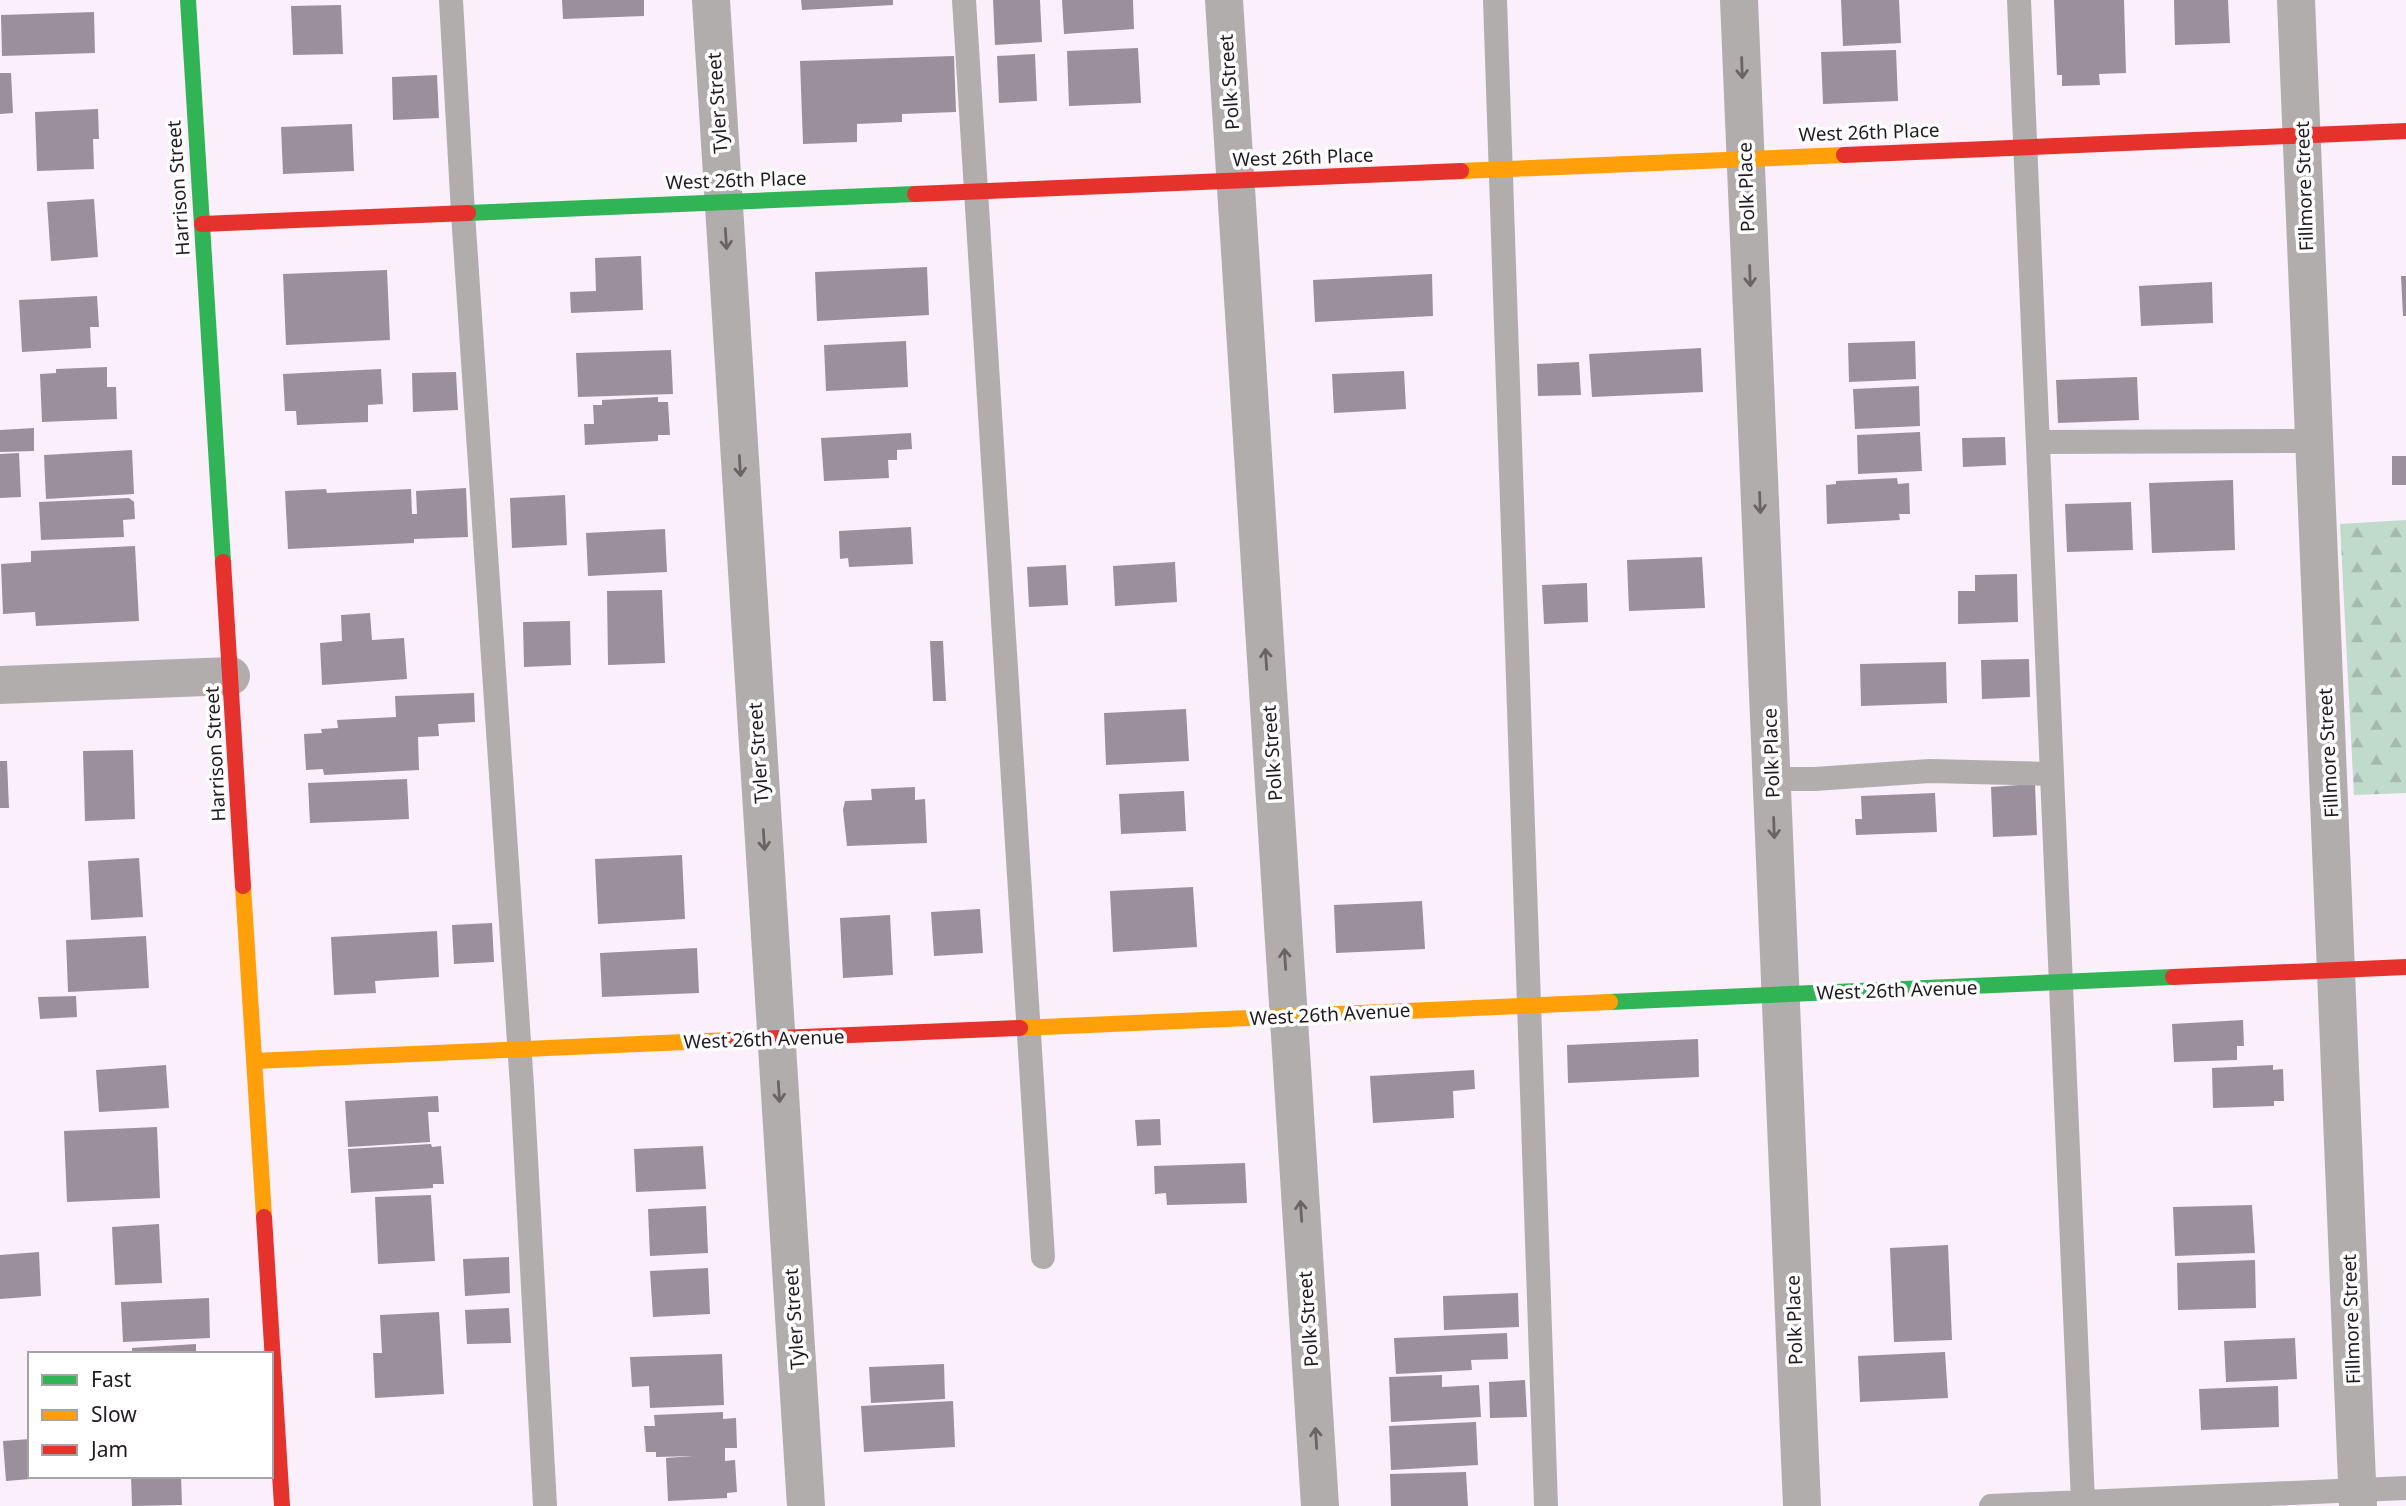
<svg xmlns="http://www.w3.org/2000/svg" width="2406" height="1506" font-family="'Noto Sans',sans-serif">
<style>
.forest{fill:url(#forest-firs)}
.building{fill:#9b8f9c}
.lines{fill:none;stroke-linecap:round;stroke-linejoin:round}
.lane{stroke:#b2adad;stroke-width:24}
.street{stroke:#b2adad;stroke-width:38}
.fast{stroke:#30b455;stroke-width:16}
.slow{stroke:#ff9f0a;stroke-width:16}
.jam{stroke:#e5322d;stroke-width:16}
.oneway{stroke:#6a6467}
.labels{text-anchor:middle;stroke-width:7;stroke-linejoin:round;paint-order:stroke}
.street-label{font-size:19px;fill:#211a21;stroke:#fff}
</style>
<defs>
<pattern id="forest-firs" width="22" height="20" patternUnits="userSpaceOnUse" patternTransform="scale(1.75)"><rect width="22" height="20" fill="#c0dacc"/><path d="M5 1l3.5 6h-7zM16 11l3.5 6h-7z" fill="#a5baaf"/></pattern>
</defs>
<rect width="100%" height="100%" fill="#faeffa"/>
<path class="forest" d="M2406,520V793L2354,795L2340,524Z"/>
<path class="building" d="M562,0H644V16L563,19Z
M801,0H893V5L802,10Z
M993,0H1040L1042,42L995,45Z
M1062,0H1133L1134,29L1064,34Z
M1841,0H1899L1901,43L1843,46Z
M2054,0H2124L2126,73L2099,74L2100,85L2062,86V75H2057Z
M2174,0H2228L2230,43L2175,45Z
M341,5L343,54L293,55L291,6Z
M94,12L95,53L2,56L1,15Z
M1138,48L1141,103L1069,106L1067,51Z
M1896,50L1898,101L1823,104L1821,52Z
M1035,54L1037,101L999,103L997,56Z
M954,56L956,112L902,114V122L857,124V142L803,144L800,61Z
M0,73H11L13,113L0,114Z
M437,75L439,118L393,120L392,77Z
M98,109L99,139H93L94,169L37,171L35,112Z
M352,124L354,171L283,174L281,127Z
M94,199L98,257L51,261L47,202Z
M641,256L643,310L571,313L570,292L596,291L595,258Z
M927,267L929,315L817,321L815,272Z
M387,270L390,340L286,345L283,274Z
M1432,274L1433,316L1315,322L1313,280Z
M2401,276H2406V316H2403Z
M2212,282L2213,323L2141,326L2139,286Z
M97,296L99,327H90L91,348L22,352L19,300Z
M906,341L908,387L826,391L824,345Z
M1915,341L1916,379L1849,382L1848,343Z
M1701,348L1703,392L1592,397L1589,354Z
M671,350L673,394L578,397L576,353Z
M1579,362L1581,395L1538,396L1537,364Z
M107,367V387H116L117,419L42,422L40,374L56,373V369Z
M381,369L383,404L368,405V422L297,425L296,411H285L283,374Z
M1404,371L1406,409L1334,413L1332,374Z
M456,372L458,410L413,412L412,373Z
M2137,377L2139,420L2058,423L2056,380Z
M1919,386L1920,426L1855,429L1853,389Z
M658,397V402H668L670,435H658V441L585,445L584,424H594L593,405H602V400Z
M34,428V451L0,452V430Z
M1920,432L1922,471L1858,474L1857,435Z
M911,433L912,449L897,450V460H888L889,478L824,481L821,438Z
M2005,437L2006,465L1963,467L1962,438Z
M132,450L134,494L46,499L44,455Z
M19,453L21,497L0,498V454Z
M2392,456H2406V485H2392Z
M1897,478L1898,484L1909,483L1910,514H1899L1900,520L1827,524L1826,485L1836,484V481Z
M2233,480L2235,550L2152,553L2149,483Z
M466,488L468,537L414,539V543L288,549L285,491L326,489L327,493L411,489L412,514H417L416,491Z
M565,495L567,545L512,548L510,498Z
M129,498L134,502L135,519L123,520L124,537L41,540L39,502Z
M2131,502L2133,550L2067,552L2065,504Z
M911,527L913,564L849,567L848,558L840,559L839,531Z
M665,529L667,572L588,576L586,533Z
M135,546L139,621L36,626L35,612L3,614L1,564L31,562V551Z
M1702,557L1705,608L1629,611L1627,560Z
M1175,562L1177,602L1115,606L1113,566Z
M1066,565L1068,605L1029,607L1027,567Z
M2017,574L2018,622L1958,624V591H1975V575Z
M1587,583L1588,622L1544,624L1542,585Z
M662,590L665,663L608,665L607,591Z
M370,613L372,640L404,638L407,679L322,685L320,643L342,641L341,615Z
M570,621L571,665L524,667L523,622Z
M930,641H943L946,701H933Z
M2029,659L2030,697L1982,699L1981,660Z
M1946,662L1947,703L1861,706L1860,664Z
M474,693L475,722L438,724L439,736L418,737L419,770L324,775L323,769L306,770L304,734L322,733L321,729L338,728L337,720L396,717L395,696Z
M1186,709L1189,761L1106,765L1104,713Z
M133,750L135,819L85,821L83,751Z
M0,761H7L9,808H0Z
M407,779L409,819L310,823L308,783Z
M2035,784L2037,835L1993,837L1991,787Z
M915,787V800L925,799L927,843L847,846L843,810L845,801L872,800L871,789Z
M1184,791L1186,831L1121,834L1119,794Z
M1935,793L1937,832L1856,835L1855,819H1862L1861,796Z
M682,855L685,919L598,924L595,859Z
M139,858L143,917L91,920L88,861Z
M1193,887L1197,947L1113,952L1110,891Z
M1422,901L1425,949L1336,953L1334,905Z
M980,909L983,953L934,956L931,912Z
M890,915L893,975L843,978L840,918Z
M492,923L494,962L454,964L452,925Z
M437,931L439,977L375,981L376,993L334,995L331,937Z
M146,936L149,988L68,992L66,940Z
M697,948L699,993L602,997L600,953Z
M76,996L77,1017L40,1019L38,997Z
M2243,1020L2244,1046H2237V1060L2174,1062L2172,1024Z
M1698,1039L1699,1077L1568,1083L1567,1045Z
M166,1065L169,1108L99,1112L96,1070Z
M2273,1065V1070L2283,1069L2284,1101H2274V1106L2213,1108L2212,1068Z
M1474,1070L1475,1089L1453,1091L1454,1118L1373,1123L1370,1076Z
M438,1096L439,1112H428L430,1142L348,1147L345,1101Z
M1160,1119L1161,1145L1137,1146L1135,1120Z
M157,1127L160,1198L67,1202L64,1131Z
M431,1144L432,1147L441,1146L444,1184H433V1188L351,1193L348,1149Z
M703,1146L706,1189L636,1192L634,1149Z
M1245,1163L1247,1203L1167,1205L1166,1193L1155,1194L1154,1166Z
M431,1195L435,1261L378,1264L375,1197Z
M2252,1205L2255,1253L2175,1256L2173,1207Z
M706,1206L708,1253L650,1256L648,1209Z
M159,1224L162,1283L115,1285L112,1227Z
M1948,1245L1952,1340L1894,1342L1890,1248Z
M39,1252L41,1296L0,1299V1255Z
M509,1257L510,1293L465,1296L463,1259Z
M2255,1260L2256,1308L2178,1310L2177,1263Z
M708,1268L710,1314L653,1317L650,1271Z
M1518,1293L1519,1327L1444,1330L1443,1296Z
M209,1298L210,1338L123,1342L121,1302Z
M509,1308L511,1343L467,1344L465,1310Z
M439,1312L444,1394L375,1398L373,1353H382L380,1315Z
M1507,1333L1508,1359L1471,1360L1472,1370L1396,1374L1394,1338Z
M2295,1338L2297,1379L2226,1382L2224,1341Z
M196,1344V1354H132V1348Z
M1945,1352L1948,1398L1860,1402L1858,1356Z
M722,1354L724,1405L650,1408L649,1386L632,1387L630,1357Z
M944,1364L945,1399L871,1403L869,1367Z
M1442,1375V1387L1479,1385L1481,1417L1391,1422L1389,1377Z
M1525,1380L1527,1417L1490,1418L1489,1382Z
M2278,1386L2279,1427L2201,1430L2199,1389Z
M953,1401L955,1447L864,1452L861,1406Z
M723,1412V1419L736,1418L737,1448H725V1461L735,1460L737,1492L727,1493V1498L668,1501L666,1458L693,1456L656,1457V1452H646L644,1426H655L654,1415Z
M1476,1422L1478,1465L1391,1470L1389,1426Z
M30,1439V1476H43V1478L6,1481L3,1441Z
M1466,1472L1468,1506H1391L1390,1474Z
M131,1476H181L182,1505L132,1506Z"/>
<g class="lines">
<path class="lane" d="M451,0L463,213L522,1086L545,1506
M964,0L1043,1257
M1495,0L1546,1506
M2019,0L2083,1502
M2038,442L2315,441
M1772,779H1815L1930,771L2052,774
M1991,1506L2406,1488"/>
<path class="street" d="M711,0L806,1506
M1224,0L1320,1506
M1739,0L1802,1506
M2296,0L2358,1506
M0,685L231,676"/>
<path class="fast" d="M188,0L223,562
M468,213L915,194
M1610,1002L2173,977"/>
<path class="slow" d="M1461,171L1844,155
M243,886L264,1217
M1020,1028L1610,1002
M254,1061L730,1040"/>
<path class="jam" d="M1844,155L2406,131
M915,194L1461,171
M202,224L468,213
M223,562L243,886
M2173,977L2406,967
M730,1040L1020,1028
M264,1217L282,1506"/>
</g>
<defs><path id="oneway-shaft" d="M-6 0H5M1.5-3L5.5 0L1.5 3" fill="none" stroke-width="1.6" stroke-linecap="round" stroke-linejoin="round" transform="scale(1.75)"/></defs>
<g class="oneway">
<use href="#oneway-shaft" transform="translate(1742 68) rotate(88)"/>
<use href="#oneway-shaft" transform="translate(726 239) rotate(86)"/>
<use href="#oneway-shaft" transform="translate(1750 276) rotate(88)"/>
<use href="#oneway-shaft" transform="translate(740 466) rotate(86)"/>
<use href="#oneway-shaft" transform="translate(1760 503) rotate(88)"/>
<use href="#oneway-shaft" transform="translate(1266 659) rotate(-94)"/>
<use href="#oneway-shaft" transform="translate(1774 828) rotate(88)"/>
<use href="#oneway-shaft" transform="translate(764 840) rotate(86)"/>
<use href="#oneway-shaft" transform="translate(1285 959) rotate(-94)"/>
<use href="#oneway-shaft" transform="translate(779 1092) rotate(86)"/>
<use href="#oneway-shaft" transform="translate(1301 1211) rotate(-94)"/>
<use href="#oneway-shaft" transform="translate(1316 1438) rotate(-94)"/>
</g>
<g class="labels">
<g class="street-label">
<text transform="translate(1229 82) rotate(-94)" y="7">Polk Street</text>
<text transform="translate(717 103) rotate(-94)" y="7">Tyler Street</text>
<text transform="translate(1869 132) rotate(-2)" y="7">West 26th Place</text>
<text transform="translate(1303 157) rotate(-2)" y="7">West 26th Place</text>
<text transform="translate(736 180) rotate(-2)" y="7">West 26th Place</text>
<text transform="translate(2304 186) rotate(-92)" y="7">Fillmore Street</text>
<text transform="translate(1746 187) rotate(-92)" y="7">Polk Place</text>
<text transform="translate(178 188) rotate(-94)" y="7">Harrison Street</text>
<text transform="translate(758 753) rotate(-94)" y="7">Tyler Street</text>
<text transform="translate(1272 753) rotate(-94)" y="7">Polk Street</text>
<text transform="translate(1771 753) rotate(-92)" y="7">Polk Place</text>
<text transform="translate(2328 753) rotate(-93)" y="7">Fillmore Street</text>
<text transform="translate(215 754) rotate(-93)" y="7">Harrison Street</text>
<text transform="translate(1897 990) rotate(-2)" y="7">West 26th Avenue</text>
<text transform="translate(1330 1014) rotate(-3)" y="7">West 26th Avenue</text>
<text transform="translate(764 1039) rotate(-2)" y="7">West 26th Avenue</text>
<text transform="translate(794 1319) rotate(-94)" y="7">Tyler Street</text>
<text transform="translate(1308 1319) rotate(-94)" y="7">Polk Street</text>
<text transform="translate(2351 1319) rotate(-92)" y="7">Fillmore Street</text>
<text transform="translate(1794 1320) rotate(-92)" y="7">Polk Place</text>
</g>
</g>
<rect x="28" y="1352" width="245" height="126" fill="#ffffff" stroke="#a6a3a6" stroke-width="2"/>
<rect x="42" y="1375" width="35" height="10" fill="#30b455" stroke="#a6a3a6" stroke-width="2"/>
<text x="91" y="1387" font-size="21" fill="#211a21">Fast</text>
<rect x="42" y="1410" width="35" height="10" fill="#ff9f0a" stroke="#a6a3a6" stroke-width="2"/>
<text x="91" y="1422" font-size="21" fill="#211a21">Slow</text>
<rect x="42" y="1445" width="35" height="10" fill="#e5322d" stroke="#a6a3a6" stroke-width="2"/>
<text x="91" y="1457" font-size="21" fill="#211a21">Jam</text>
</svg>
